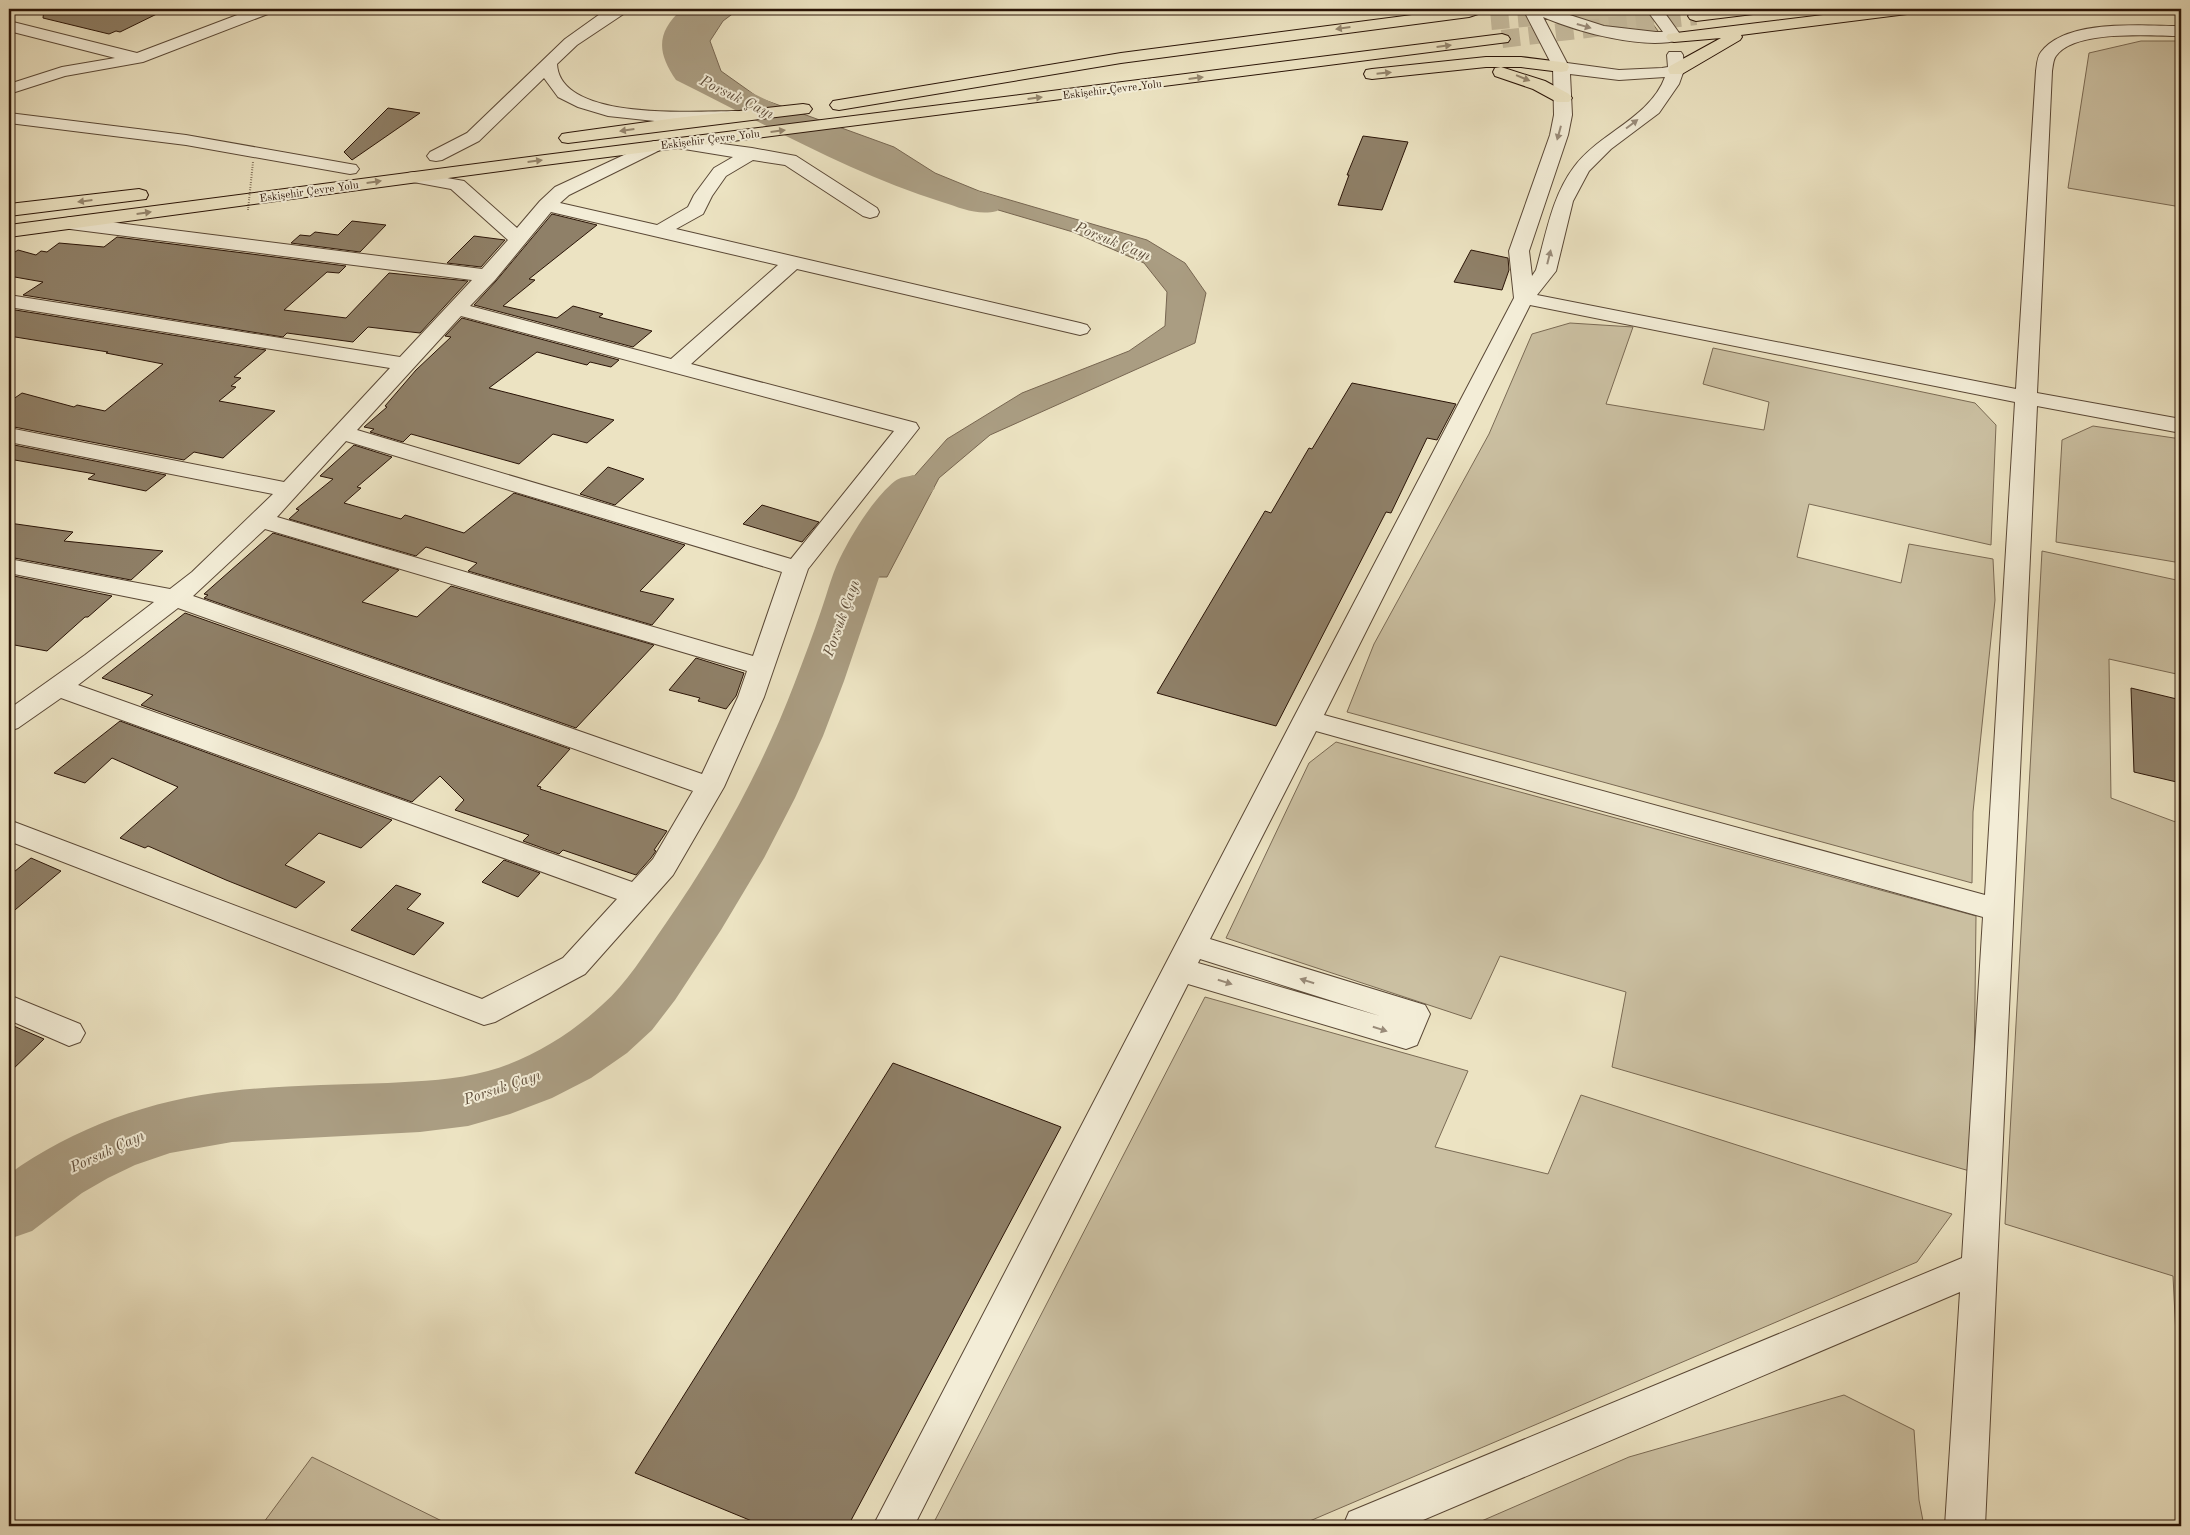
<svg xmlns="http://www.w3.org/2000/svg" width="2190" height="1535" font-family="'Old Standard TT',serif">
<style>
.green{fill:#cbc0a2;stroke:#7a6a54}
.water{fill:#aa9d82;stroke:#776651}
.lines{fill:none;stroke-linecap:round;stroke-linejoin:round}
.river{fill:#aa9d82;fill-rule:evenodd}
.building{fill:#8f8068;stroke:#2a1407}
.highway-tunnel{stroke:#c5ba9d;stroke-width:18;stroke-dasharray:18 9;stroke-linecap:butt}
.minor-casing{stroke:#5a4836;stroke-width:2}
.highway-casing{stroke:#2a1407;stroke-width:2}
.minor{fill:#f3edd7;fill-rule:evenodd}
.highway{fill:#ece3c2;fill-rule:evenodd}
.path-bridge{stroke:#2a1407;stroke-width:2;stroke-dasharray:0.5 2;stroke-linecap:butt}
.oneway{fill:#998b79}
.oneway2{fill:#95866e}
.labels{text-anchor:middle;stroke-width:4;stroke-linejoin:round;paint-order:stroke}
.far-street-label{font-size:11px;fill:#2a1407;stroke:#f3edd7}
.water-label{font-size:15px;font-style:italic;fill:#5d4b38;stroke:#f3edd7}
</style>
<rect width="100%" height="100%" fill="#ece3c2"/>
<filter id="stains"><feTurbulence type="fractalNoise" baseFrequency=".004" numOctaves="4"/><feColorMatrix values="0 0 0 0 .2 0 0 0 0 .09 0 0 0 0 .02 0 0 0 .5 -.17"/></filter>
<radialGradient id="worn" r=".72"><stop offset=".6" stop-color="#630" stop-opacity="0"/><stop offset="1" stop-color="#630" stop-opacity=".3"/></radialGradient>
<path class="green" d="M1549,9H1642L1658,31C1627,41 1579,21 1549,9Z
M2141,41H2181V207L2068,188L2089,53Z
M1570,323L1633,327L1606,404L1764,430L1769,402L1703,384L1713,348L1975,403L1996,425L1991,545L1809,504L1797,557L1901,583L1909,544L1993,559L1995,600L1973,812L1972,883L1347,712L1374,644L1489,434L1532,334Z
M2093,426L2181,439V563L2056,542L2062,440Z
M2042,551L2181,581V675L2109,659L2111,798L2181,824V1436L2173,1276L2005,1224Z
M1336,742L1976,916L1973,1172L1612,1067L1626,992L1500,956L1471,1019L1226,938L1309,763Z
M1205,997L1468,1071L1435,1147L1548,1174L1581,1095L1952,1214L1917,1262L1298,1526H932Z
M1844,1395L1914,1430L1919,1500L1924,1526H1470L1629,1457Z
M312,1457L452,1526H261Z"/>
<path class="water" d="M704,9H739L723,21L710,41L721,71L759,98L894,147L935,173L979,191L1147,240L1185,263L1206,293L1195,343L990,435L939,478L887,577H859L880,515L947,439L1022,393L1129,351L1165,326L1167,292L1144,263L1073,232L927,189L890,166L822,146L698,85L682,61C685,42 684,18 704,9Z"/>
<g class="lines">
<path class="river" d="M682,9H715C700,30 679,35 699,67L892,161L945,181L997,197L1002,204L997,211C978,216 961,208 942,202C849,173 763,123 676,80C657,52 656,33 682,9Z
M913,475L928,479L935,488L902,528L887,554L844,681L823,736L795,798L764,858L721,930L675,1000L652,1030L627,1053L591,1078L552,1098L510,1114L468,1126L420,1132L232,1142L170,1153L135,1165L108,1178L82,1193L32,1231L9,1239V1174C73,1128 152,1099 231,1091C283,1085 336,1085 388,1083C422,1081 455,1080 488,1071C529,1060 571,1034 602,1005C627,983 645,953 664,926C717,850 762,769 795,682C804,658 813,635 821,611C828,591 833,570 843,552C855,529 875,497 895,481C900,477 907,477 913,475Z"/>
</g>
<path class="building" d="M44,9H167L120,32L116,31L109,34L43,18Z
M388,108L420,113L352,160L344,152Z
M1363,136L1408,142L1382,210L1338,205L1349,175H1347Z
M552,214L597,225L529,279L535,280L503,306L557,318L573,306L603,314L599,317L652,331L633,347L474,305L496,281Z
M352,221L386,225L360,252L291,243L300,235L310,236L315,232L338,235Z
M474,236L505,240L481,267L447,263Z
M117,237L346,266L339,273L327,272L284,310L346,318L389,273L468,281L420,333L368,327L353,342L287,333L283,337L23,295L43,282L9,276V256L18,250L36,255L41,251L47,252L59,243L104,247Z
M1471,250L1508,258L1509,270L1502,290L1454,282Z
M9,309L266,350L234,377L241,378L231,386L236,387L219,401L275,411L223,458L194,452L184,460L9,426V402L22,393L74,407L77,405L105,411L163,364L106,353L108,352L9,336Z
M462,318L619,360L611,367L590,362L587,365L537,352L489,388L614,420L587,443L553,434L519,464L411,434L403,442L370,432L374,429L364,427L387,407L385,406L416,370L451,337L445,336Z
M1352,383L1456,404L1437,440L1427,438L1391,513L1386,512L1276,726L1157,693L1265,511L1271,513L1309,448L1312,449Z
M9,444L166,475L146,491L88,479L95,474L9,459Z
M354,445L392,457L357,487L361,488L344,503L401,519L405,515L464,533L514,493L685,545L640,591L674,599L652,625L468,571L477,563L426,547L416,556L289,519L299,510L296,509L333,479L320,476Z
M608,467L644,479L615,505L580,494Z
M762,505L819,522L802,542L743,524Z
M9,523L73,532L64,541L163,551L131,580L9,557Z
M273,533L399,570L362,602L417,617L451,586L654,645L576,728L204,598L208,595L204,594Z
M9,575L112,596L88,617H85L47,651L9,644Z
M185,613L570,749L537,786L541,787L540,789L667,831L654,850L656,851L651,858L636,875L563,850L559,854L523,841L529,835L455,810L464,800L440,776L412,802L141,705L153,695L102,678Z
M696,658L744,673L736,696L726,709L698,701L700,698L669,690Z
M2131,688L2181,700V783L2134,772Z
M120,721L392,820L361,848L319,833L285,865L325,882L296,908L226,880L148,846L145,848L120,838L178,787L112,758L85,783L54,773Z
M31,858L61,871L9,915V876Z
M504,860L540,873L518,897L482,882Z
M396,885L421,894L407,909L444,923L414,955L351,930Z
M9,1024L44,1039L9,1073Z
M893,1063L1061,1127L848,1526H764L635,1473Z"/>
<g class="lines">
<path class="highway-tunnel" d="M1491,21L1534,17
M1502,39L1696,16"/>
<g class="minor-casing">
<path id="minor" d="M253,9H275L273,12L143,62L65,76L9,94V84L62,67L115,58L9,31V21L137,53Z
M611,9H631L577,45L557,64C560,122 697,111 736,111L742,112L745,116L742,120L664,122L608,116L578,107L558,97L544,78L479,141L442,160L436,161L430,160L427,156L430,152L467,133L565,39L600,14Z
M1523,9H1551L1604,26L1656,32H1663L1646,9H1662L1682,37L1680,40C1643,50 1578,32 1543,17L1567,63L1619,70L1662,68L1668,67L1667,55L1669,52H1681L1683,55L1684,70L1679,84L1659,113L1611,149L1589,171L1573,201L1556,271L1537,295L2016,389L2036,71C2037,65 2037,57 2041,52C2067,18 2143,26 2181,26V36C2152,36 2075,29 2056,56C2053,60 2053,66 2052,71L2037,393L2181,419V433L2037,406L1985,1526H1945L1960,1292L1409,1526H1343L1349,1512L1962,1258L1983,917L1316,731L1210,939L1425,1005L1430,1014L1417,1045L1406,1049L1188,984L914,1526H873L1293,719L1514,298L1509,251L1550,135L1554,115L1553,67ZM1570,74L1619,80L1665,77C1650,118 1599,133 1574,167C1552,196 1546,235 1536,270L1532,276L1529,251L1568,135L1572,115ZM1530,305L2015,402L1985,895L1324,715ZM1200,959L1380,1016L1198,963Z
M9,113L186,135L350,164L356,165L359,169L356,173L350,174L186,145L9,123Z
M678,138L752,148L796,156L877,208L879,212L877,216L870,218L863,216L785,165L753,160L726,176L712,196L703,214L676,229L1080,323L1087,325L1090,329L1087,333L1080,335L797,269L691,364L916,423L919,428L808,569L764,697L724,787L673,875L585,974L495,1022L484,1025L9,841V820L482,999L563,958L617,899L61,698L18,728L9,731V709L85,655L154,602L9,573V559L170,589L192,572L273,494L9,442V428L284,482L390,368L9,307V295L400,357L472,280L70,229L63,227L61,223L63,219L70,217L482,269L508,240L451,189L408,181L405,177L408,173L414,172L464,181L517,228L540,201L555,187L654,141L660,142L663,146L660,150L569,195L560,203L657,225L688,207L694,195L714,168L733,157L672,147L669,143L672,139ZM551,212L778,265L671,359L470,306L495,280ZM461,316L894,431L791,559L357,430ZM346,441L782,572L753,656L277,517ZM265,529L747,671L738,697L702,774L193,596ZM178,608L693,791L653,859L632,882L78,685Z
M9,995L80,1024L85,1033L80,1042L69,1046L9,1020Z"/>
</g>
<g class="highway-casing">
<path id="highway" d="M1458,9H1486L1484,12L1469,17L1121,63L839,110L833,109L830,105L833,101L1121,53Z
M1717,9H1761L1759,12L1753,14L1696,21L1690,19L1688,16L1690,13Z
M1872,9H1915L1913,12L1907,14L1741,35L1742,37L1740,40L1682,74H1670L1668,70L1670,66L1721,38L1674,42L1668,40L1666,37L1668,34Z
M1502,34L1508,36L1510,39L1508,42L537,166L9,237V225L537,156Z
M1486,57H1521L1561,62L1567,63L1569,67L1567,71L1561,72L1521,67H1486L1372,79L1366,78L1364,74L1366,70L1372,69Z
M1501,67L1545,81L1569,94L1572,98L1569,102H1557L1533,89L1495,76L1493,72L1495,68Z
M803,104L809,105L812,109L809,113L568,143L562,142L559,138L562,134L568,133L676,118Z
M139,189L146,191L148,195L146,199L9,216V204Z"/>
</g>
<use href="#minor" class="minor"/>
<use href="#highway" class="highway"/>
<path class="path-bridge" d="M248,210L253,162"/>
</g>
<defs><path id="oneway-solid" d="M-6-.8H1V-3.2L6.5 0L1 3.2V.8H-6Z" transform="scale(1.25)"/></defs>
<g class="oneway">
<use href="#oneway-solid" transform="translate(1584 26) rotate(16)"/>
<use href="#oneway-solid" transform="translate(1632 124) rotate(-37)"/>
<use href="#oneway-solid" transform="translate(1559 133) rotate(105)"/>
<use href="#oneway-solid" transform="translate(1549 257) rotate(-76)"/>
<use href="#oneway-solid" transform="translate(1307 981) rotate(-163)"/>
<use href="#oneway-solid" transform="translate(1225 982) rotate(17)"/>
<use href="#oneway-solid" transform="translate(1380 1029) rotate(17)"/>
</g>
<g class="oneway2">
<use href="#oneway-solid" transform="translate(1343 28) rotate(172)"/>
<use href="#oneway-solid" transform="translate(1444 46) rotate(-7)"/>
<use href="#oneway-solid" transform="translate(1384 73) rotate(-6)"/>
<use href="#oneway-solid" transform="translate(1196 78) rotate(-7)"/>
<use href="#oneway-solid" transform="translate(1523 78) rotate(22)"/>
<use href="#oneway-solid" transform="translate(1035 98) rotate(-7)"/>
<use href="#oneway-solid" transform="translate(627 130) rotate(172)"/>
<use href="#oneway-solid" transform="translate(778 131) rotate(-7)"/>
<use href="#oneway-solid" transform="translate(535 161) rotate(-7)"/>
<use href="#oneway-solid" transform="translate(374 182) rotate(-8)"/>
<use href="#oneway-solid" transform="translate(85 201) rotate(173)"/>
<use href="#oneway-solid" transform="translate(144 213) rotate(-8)"/>
</g>
<g class="labels">
<g class="far-street-label">
<text transform="translate(1112 89) rotate(-7)" y="4">Eskişehir Çevre Yolu</text>
<text transform="translate(710 139) rotate(-7)" y="4">Eskişehir Çevre Yolu</text>
<text transform="translate(309 191) rotate(-8)" y="4">Eskişehir Çevre Yolu</text>
</g>
<g class="water-label">
<text transform="translate(737 97) rotate(26)" y="5">Porsuk Çayı</text>
<text transform="translate(1113 241) rotate(22)" y="5">Porsuk Çayı</text>
<text transform="translate(841 618) rotate(-70)" y="5">Porsuk Çayı</text>
<text transform="translate(502 1087) rotate(-19)" y="5">Porsuk Çayı</text>
<text transform="translate(107 1151) rotate(-25)" y="5">Porsuk Çayı</text>
</g>
</g>
<rect width="2190" height="1535" fill="none" stroke="#ece3c2" stroke-width="30"/>
<rect x="10" y="10" width="2170" height="1515" fill="none" stroke="#2a1407" stroke-width="2.5"/>
<rect x="15" y="15" width="2160" height="1505" fill="none" stroke="#2a1407"/>
<rect width="100%" height="100%" filter="url(#stains)"/>
<rect width="100%" height="100%" fill="url(#worn)"/>
</svg>
